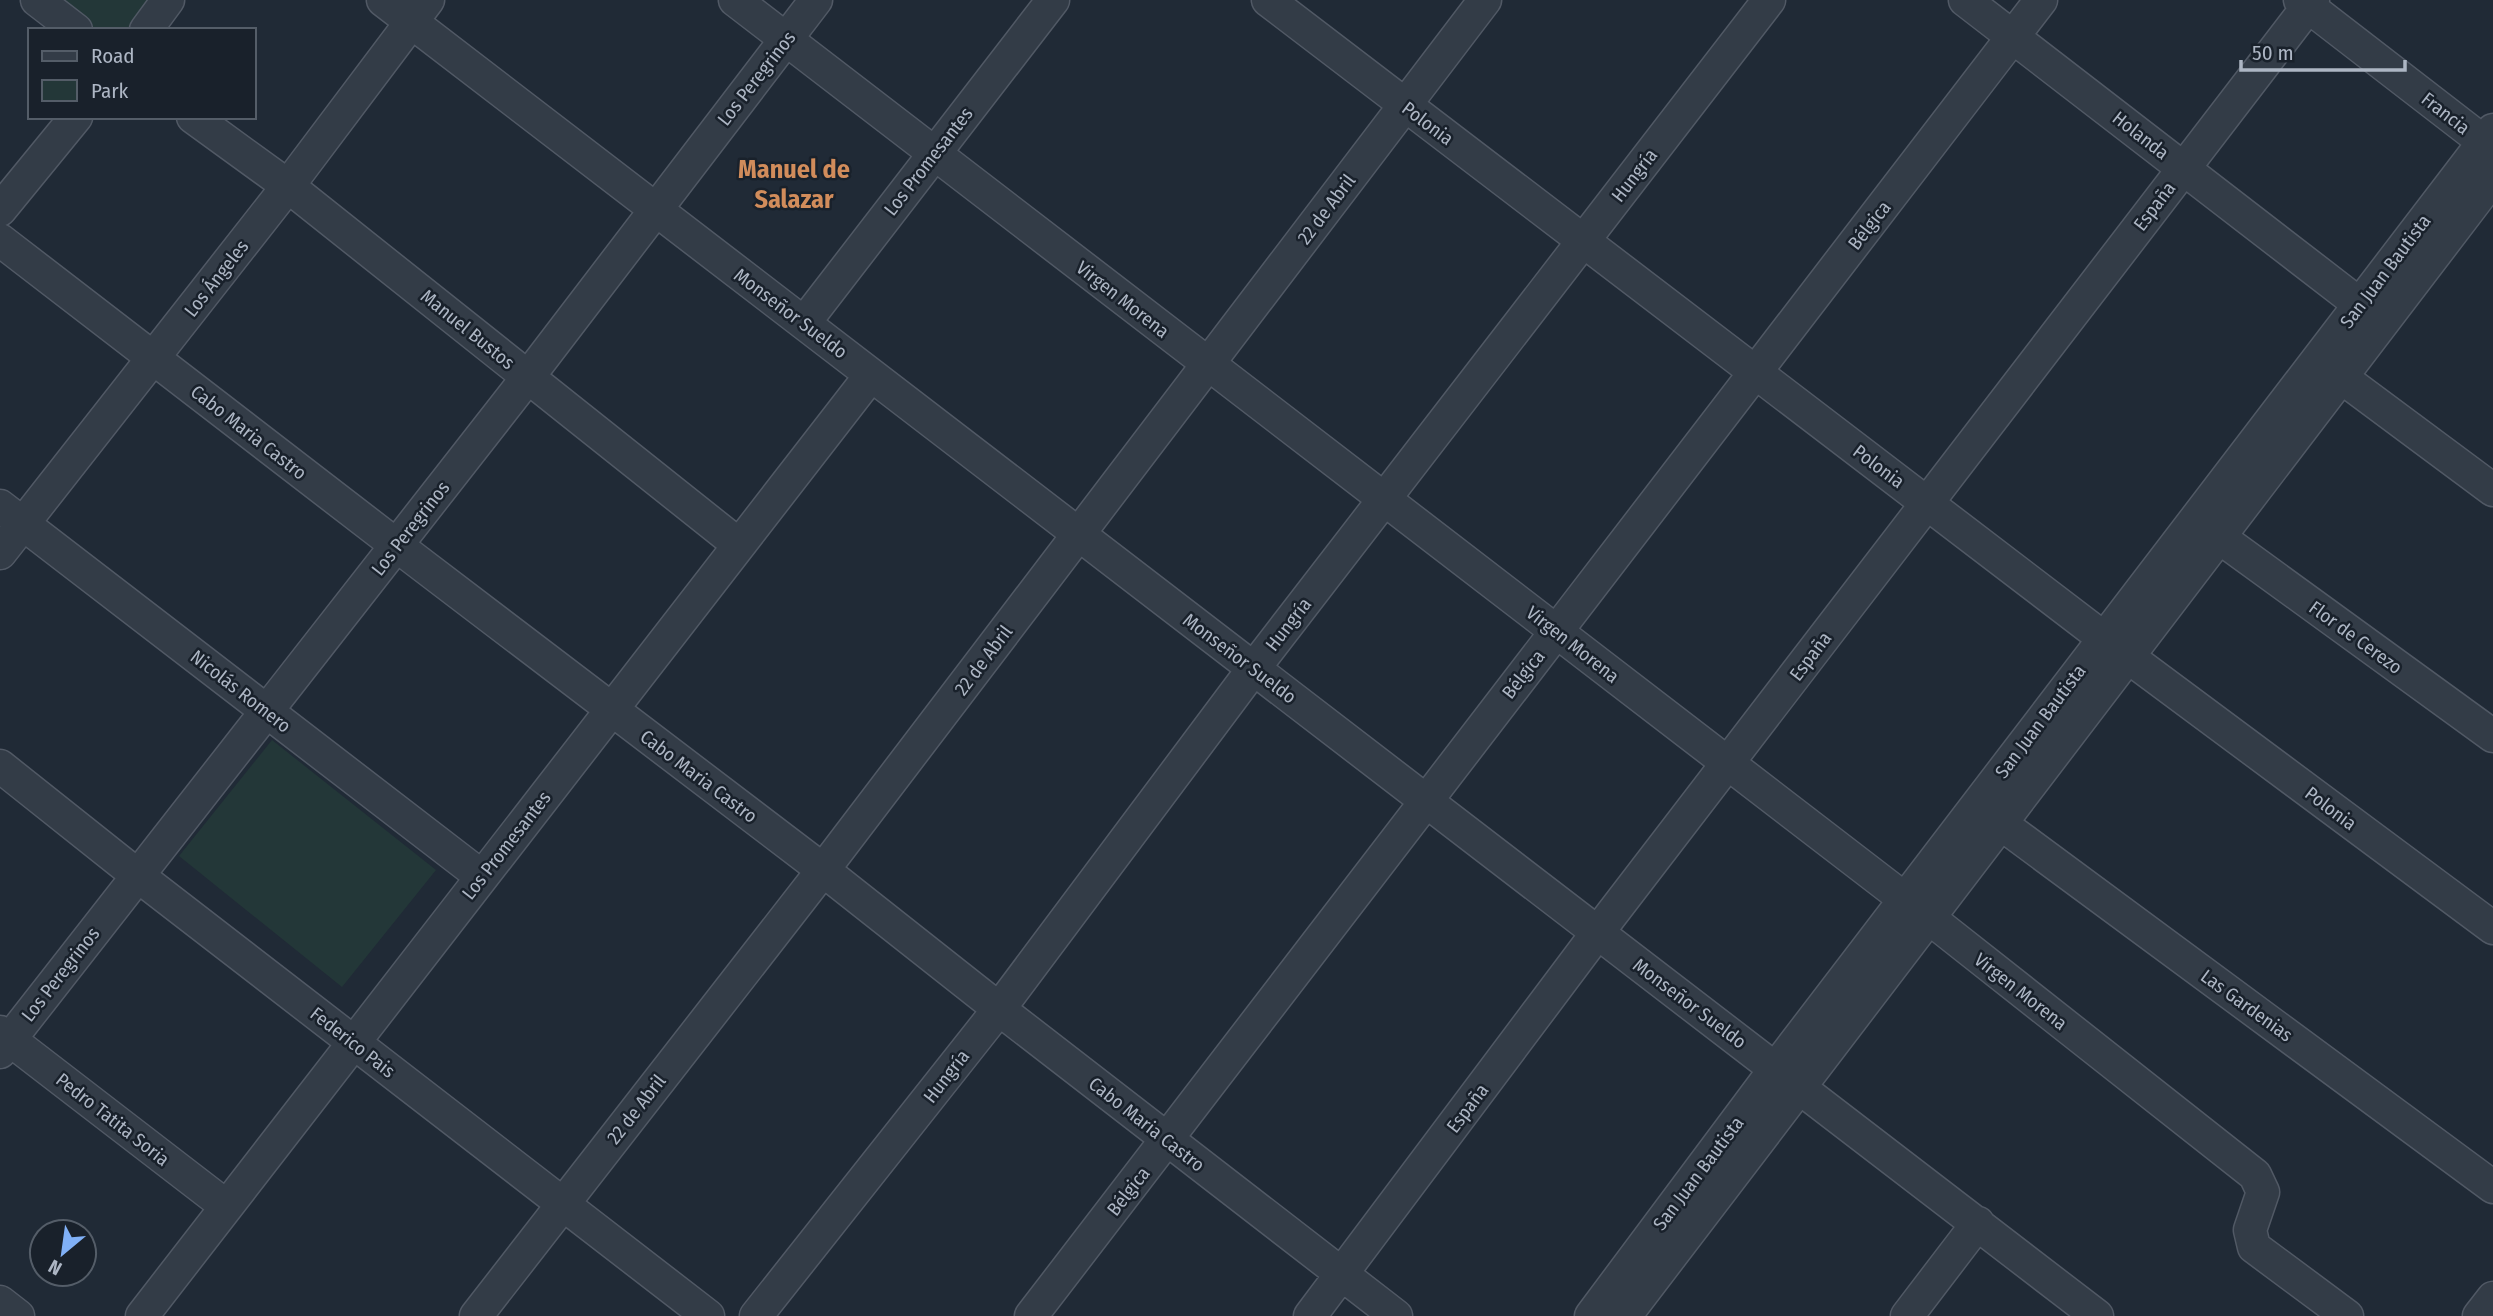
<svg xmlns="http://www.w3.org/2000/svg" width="2493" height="1316" font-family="'Fira Sans Condensed',sans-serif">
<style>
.green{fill:#233738}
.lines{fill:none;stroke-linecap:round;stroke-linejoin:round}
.minor-casing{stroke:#515965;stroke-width:35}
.minor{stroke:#333c47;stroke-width:32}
.labels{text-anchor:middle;stroke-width:5;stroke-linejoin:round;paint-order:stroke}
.street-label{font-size:19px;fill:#adb6c4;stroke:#19212b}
.district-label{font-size:26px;font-weight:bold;fill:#d18c5b;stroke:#19212b}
</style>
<rect width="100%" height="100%" fill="#202a36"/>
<path class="green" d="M45,0H155L133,30H83Z
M272,740L436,870L342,987L179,856Z"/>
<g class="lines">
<g class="minor-casing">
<path id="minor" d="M37,0L76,30
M383,0L2097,1316
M735,0L1928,917L2255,1175L2263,1192L2250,1230L2254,1247L2347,1316
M1268,0L2127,656L2493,928
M1965,0L2376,317
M2300,0L2493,149
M146,30L168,0
M193,117L288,186L739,545
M0,210L76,117
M0,240L396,545L823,870L999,1009L1396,1316
M804,323L1053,0
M2341,377L2493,490
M0,506L481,876
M2219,537L2493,736
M0,553L288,186L428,0
M0,766L137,875L708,1316
M2000,823L2493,1187
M0,1032L226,1206
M0,1052L528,377L816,0
M0,1302L18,1316
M142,1316L871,375
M476,1316L823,870L1485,0
M756,1316L999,1009L1254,668L1769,0
M1031,1316L2041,0
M1310,1316L1598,932L2313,0
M1591,1316L1776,1068L2493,130
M1625,1316L2493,178
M1907,1316L1978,1223
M2479,1316L2493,1298"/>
</g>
<use href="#minor" class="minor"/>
</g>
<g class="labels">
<g class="street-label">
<text transform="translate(756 78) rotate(-52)" y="7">Los Peregrinos</text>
<text transform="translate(2446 113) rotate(38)" y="7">Francia</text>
<text transform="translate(1428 123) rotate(37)" y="7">Polonia</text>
<text transform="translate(2141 135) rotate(38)" y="7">Holanda</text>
<text transform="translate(928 161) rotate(-52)" y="7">Los Promesantes</text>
<text transform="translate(1634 175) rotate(-52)" y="7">Hungría</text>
<text transform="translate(2154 206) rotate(-53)" y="7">España</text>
<text transform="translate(1326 209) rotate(-53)" y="7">22 de Abril</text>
<text transform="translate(1869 225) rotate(-52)" y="7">Bélgica</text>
<text transform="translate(2385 271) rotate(-53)" y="7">San Juan Bautista</text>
<text transform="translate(216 278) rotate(-52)" y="7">Los Ángeles</text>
<text transform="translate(1123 299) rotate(38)" y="7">Virgen Morena</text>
<text transform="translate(791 313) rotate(37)" y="7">Monseñor Sueldo</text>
<text transform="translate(468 329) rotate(39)" y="7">Manuel Bustos</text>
<text transform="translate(249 432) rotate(38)" y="7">Cabo Maria Castro</text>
<text transform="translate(1879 466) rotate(37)" y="7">Polonia</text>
<text transform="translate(410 528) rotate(-52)" y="7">Los Peregrinos</text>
<text transform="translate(1288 624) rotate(-52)" y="7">Hungría</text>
<text transform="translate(2356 637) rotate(36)" y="7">Flor de Cerezo</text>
<text transform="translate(1573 644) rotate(38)" y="7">Virgen Morena</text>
<text transform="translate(1810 656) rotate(-53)" y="7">España</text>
<text transform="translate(1240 658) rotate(37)" y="7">Monseñor Sueldo</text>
<text transform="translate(983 660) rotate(-53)" y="7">22 de Abril</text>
<text transform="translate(1523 674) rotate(-52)" y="7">Bélgica</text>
<text transform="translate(241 691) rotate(38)" y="7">Nicolás Romero</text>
<text transform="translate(2040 721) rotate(-53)" y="7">San Juan Bautista</text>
<text transform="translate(699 776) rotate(37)" y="7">Cabo Maria Castro</text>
<text transform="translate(2331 808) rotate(37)" y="7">Polonia</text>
<text transform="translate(506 845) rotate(-52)" y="7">Los Promesantes</text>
<text transform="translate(60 974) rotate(-52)" y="7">Los Peregrinos</text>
<text transform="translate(2021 991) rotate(38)" y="7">Virgen Morena</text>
<text transform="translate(1690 1003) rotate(37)" y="7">Monseñor Sueldo</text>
<text transform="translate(2247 1005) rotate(36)" y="7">Las Gardenias</text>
<text transform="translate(353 1042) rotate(38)" y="7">Federico Pais</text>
<text transform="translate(946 1076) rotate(-52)" y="7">Hungría</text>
<text transform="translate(1467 1108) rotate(-53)" y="7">España</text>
<text transform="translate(636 1109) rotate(-52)" y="7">22 de Abril</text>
<text transform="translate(113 1119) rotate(38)" y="7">Pedro Tatita Soria</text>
<text transform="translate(1147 1124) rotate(38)" y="7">Cabo Maria Castro</text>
<text transform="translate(1698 1173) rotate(-53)" y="7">San Juan Bautista</text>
<text transform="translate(1128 1191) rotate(-52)" y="7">Bélgica</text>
</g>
<g class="district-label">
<text x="794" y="178">Manuel de<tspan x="794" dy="30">Salazar</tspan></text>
</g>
</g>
<rect x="28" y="28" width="228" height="91" fill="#19212b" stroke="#545d68" stroke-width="2"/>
<rect x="42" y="51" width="35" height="10" fill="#333c47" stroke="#545d68" stroke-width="2"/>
<text x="91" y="63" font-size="21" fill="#adb6c4">Road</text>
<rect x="42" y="80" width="35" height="21" fill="#233738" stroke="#545d68" stroke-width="2"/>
<text x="91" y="98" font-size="21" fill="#adb6c4">Park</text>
<g transform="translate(63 1253) rotate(209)"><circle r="33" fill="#19212b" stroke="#545d68" stroke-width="2"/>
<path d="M0-5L12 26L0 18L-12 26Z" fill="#80b0f6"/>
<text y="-10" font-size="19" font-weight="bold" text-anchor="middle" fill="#adb6c4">N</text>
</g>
<path d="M2241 60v10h164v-10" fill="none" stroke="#adb6c4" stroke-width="3.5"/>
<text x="2252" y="60" font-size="21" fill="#adb6c4" stroke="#19212b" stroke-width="5" paint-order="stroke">50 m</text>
</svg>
